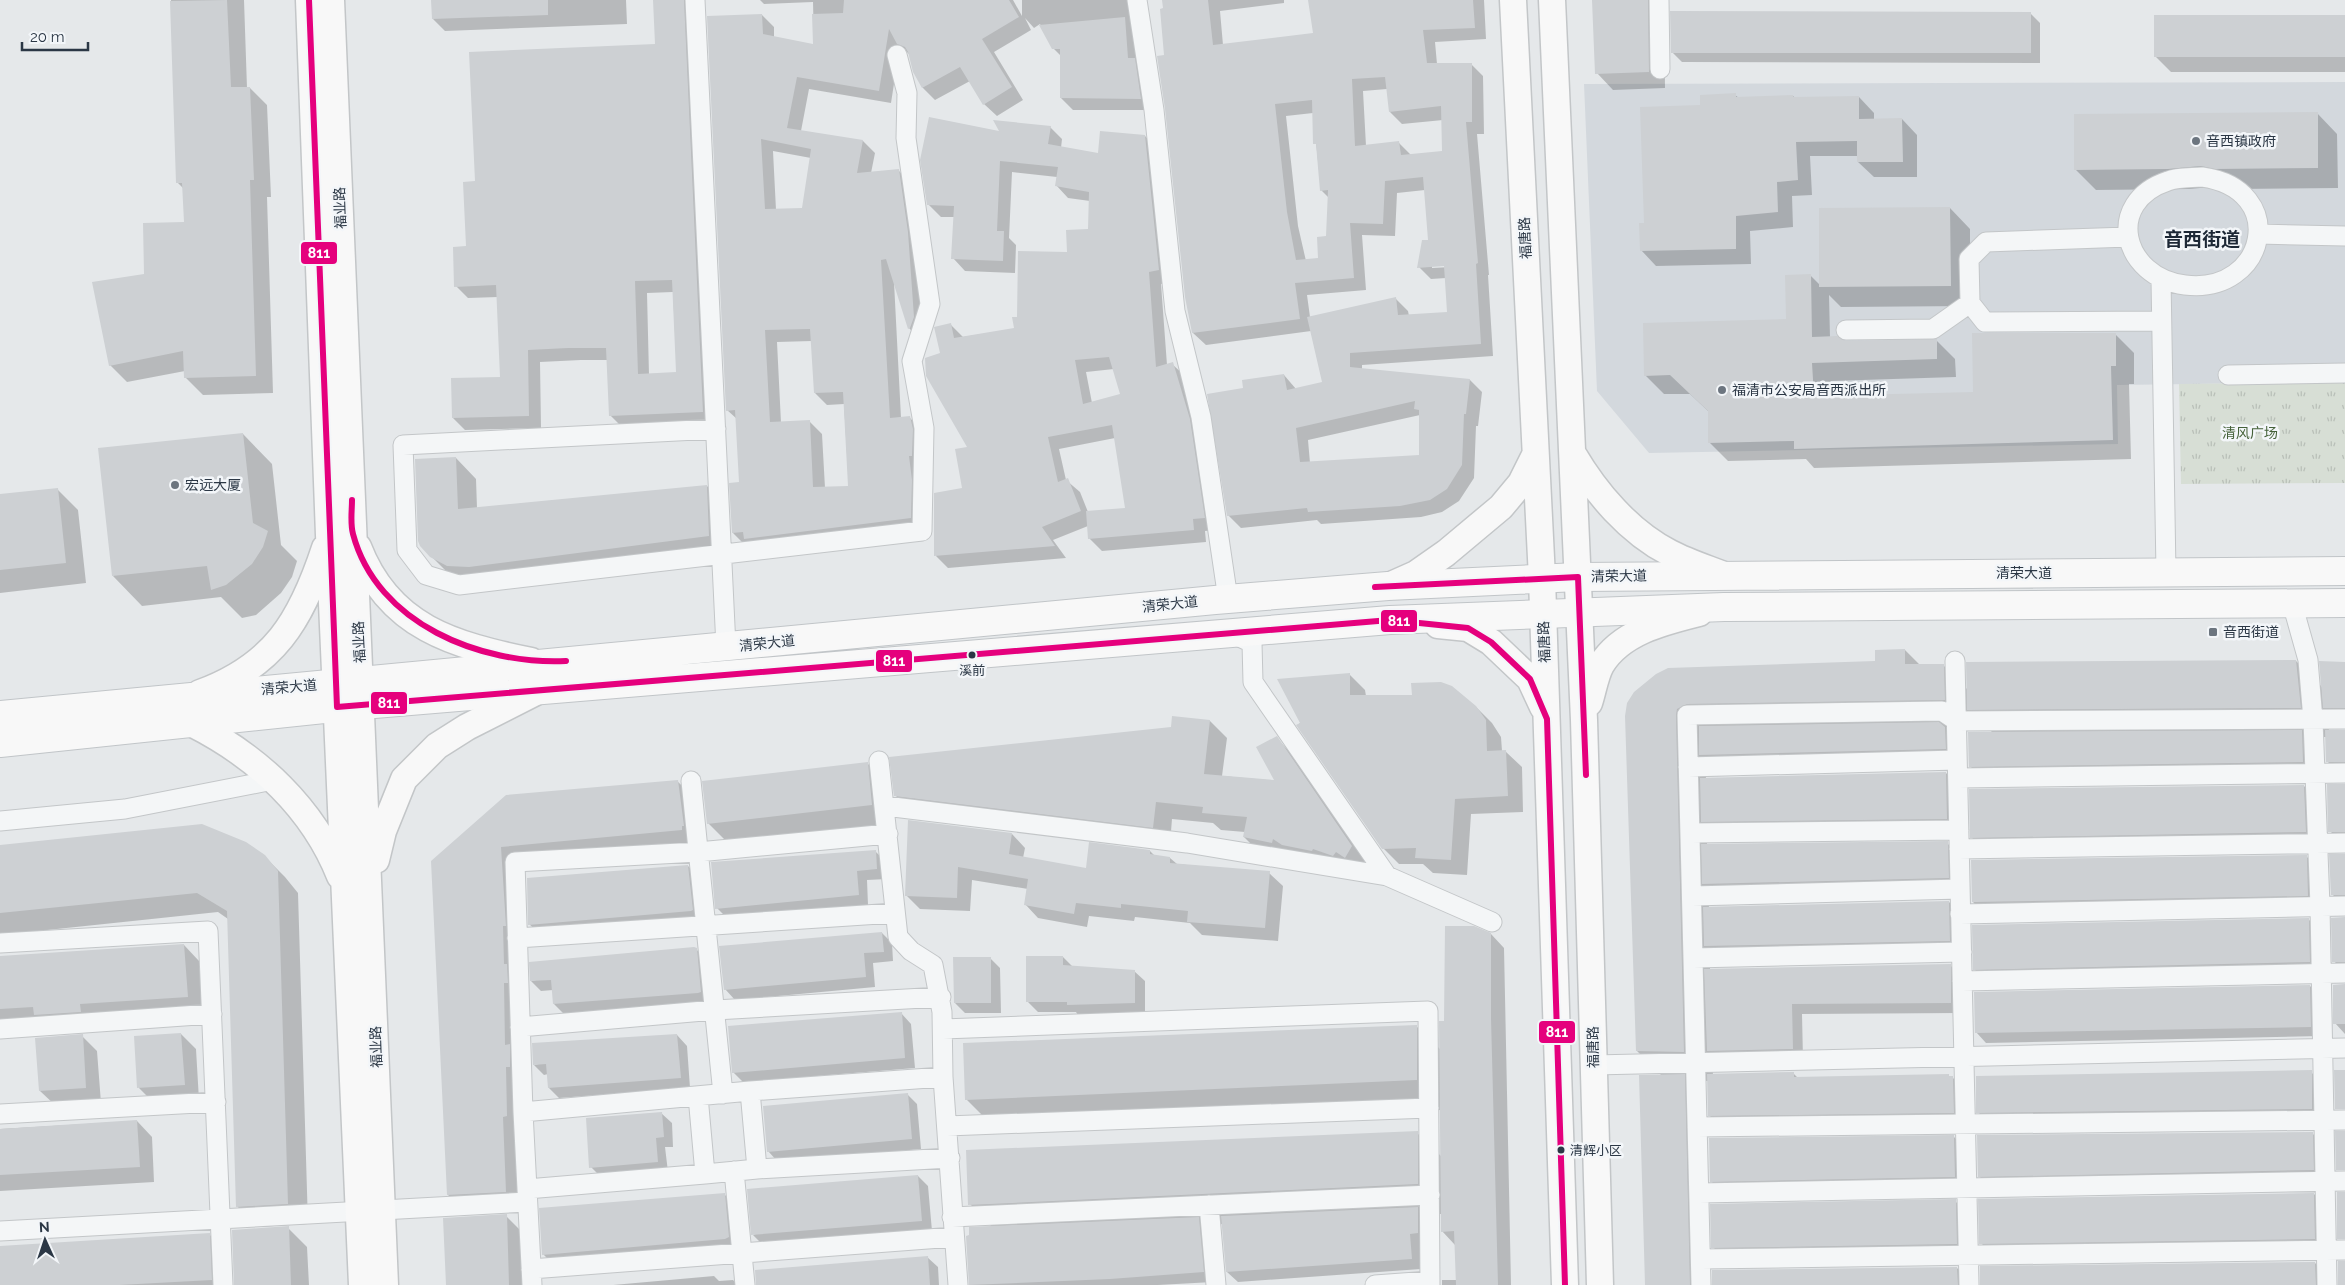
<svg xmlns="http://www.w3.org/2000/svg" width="2345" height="1285" font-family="Raleway,'Noto Sans SC',sans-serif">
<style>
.built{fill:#d3d8dd}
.park{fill:url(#park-tufts)}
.shadow{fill:#0003;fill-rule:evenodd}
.building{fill:#cdd0d3;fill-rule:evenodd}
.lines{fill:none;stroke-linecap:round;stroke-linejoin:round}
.street-casing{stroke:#c3c6c8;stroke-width:21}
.secondary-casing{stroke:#c3c6c8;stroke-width:29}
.primary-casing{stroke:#c1c5c8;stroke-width:30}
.street{stroke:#f4f6f7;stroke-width:19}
.secondary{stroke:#f8f8f8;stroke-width:26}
.primary{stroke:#f8f8f8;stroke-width:28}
.bus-1-casing{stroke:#f3f6f9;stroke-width:10}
.bus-1{stroke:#e5007d;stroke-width:6}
.poi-dot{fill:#6c757f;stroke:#f3f6f9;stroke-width:2}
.bus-dot{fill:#2b3745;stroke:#f3f6f9;stroke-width:2}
.labels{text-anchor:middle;stroke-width:5;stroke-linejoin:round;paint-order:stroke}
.bus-label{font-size:13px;fill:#2b3745;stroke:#f3f6f9}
.poi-label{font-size:14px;fill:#2b3745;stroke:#f3f6f9;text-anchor:start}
.street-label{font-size:14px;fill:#2b3745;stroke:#f3f6f9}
.park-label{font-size:14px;fill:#446138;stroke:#f3f6f9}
.district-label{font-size:19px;font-weight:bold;fill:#1d2836;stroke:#f3f6f9}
.line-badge{stroke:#f3f6f9;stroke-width:2}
.badge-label{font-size:14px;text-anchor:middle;font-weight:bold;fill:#fff}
</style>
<defs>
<pattern id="park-tufts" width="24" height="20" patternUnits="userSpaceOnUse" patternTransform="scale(1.25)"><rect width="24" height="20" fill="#d7ded5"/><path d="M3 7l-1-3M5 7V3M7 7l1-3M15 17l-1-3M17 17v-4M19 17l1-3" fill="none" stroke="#b9bfb8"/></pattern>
</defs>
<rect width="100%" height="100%" fill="#e5e8ea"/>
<path class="built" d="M2345,82V382L2117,385L2118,444L1649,453L1597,391L1584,84Z"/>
<path class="park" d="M2345,382V483L2181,484L2179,384Z"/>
<path class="shadow" d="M171,0H244L247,88H250L267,105L271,197H267L273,393L203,395L185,377V371L127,382L110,365L145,276L185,224L184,189L177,182Z
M432,0H626L627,24L445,31L433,19Z
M655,0H704L697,7L715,423L623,428L610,415L608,360H581L540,362L541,428L465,430L453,418L501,378L498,297L468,298L456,286L467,247L477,183L657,45ZM673,292L677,374L649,375L647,293Z
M760,0H1013L1022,16V0H1128L1131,25L1137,31L1152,110H1073L1061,98V56L1053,48L1040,24L1034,28L1025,18L1031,30L994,52L1023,100L997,116L984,104L970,81L935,100L923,88L914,72L910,55L900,45L891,103L809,89L801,131L863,141L875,153L871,173L899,171L911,183L920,245L921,341L909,328L894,282L901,418H910L922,430L923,530L745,545L733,533L740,483L737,419L727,410L762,15L774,27V38L814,46L813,2L764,4ZM773,151L811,158L803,209L776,210ZM812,341L815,393L827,405L844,404L849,488H825L822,434L809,421L781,423L777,342Z
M1163,0H1284V3L1220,11L1223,45L1314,35L1310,0H1484L1486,39L1435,42L1437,64H1471L1483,76L1484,134H1477L1489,275H1488L1493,356L1362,365V370L1470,380L1482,392L1478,426H1476L1474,478L1459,501L1442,512L1421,517L1321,524L1317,520L1241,528L1228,515L1244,389L1284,375L1296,389L1323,383L1311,331L1206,345L1193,333L1186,297L1166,56ZM1387,89L1390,112L1402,124L1443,120V152L1411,155L1399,143L1366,146L1363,91ZM1313,113L1321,190L1329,198L1327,237L1320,260L1306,261L1298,226L1286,116ZM1425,190L1429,241L1419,267L1431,279L1446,278L1448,313L1409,316L1408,311L1396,299L1310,317L1307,295L1366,290L1362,235L1395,236L1397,193ZM1451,264V267L1432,268V265ZM1420,415V456L1310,463L1308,440Z
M1594,0H1664L1665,88L1613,90L1597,73Z
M2030,13L2040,23V63L1682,62L1672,52Z
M2345,16V72H2171L2155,56Z
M1735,95L1739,98L1793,96L1795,98L1859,97L1874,113V120L1902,119L1917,135V177H1874L1858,162V156H1810L1812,195L1792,196L1793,227L1750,231L1751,264L1656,266L1641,250L1646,224L1702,107Z
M2317,113L2337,134L2338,188L2235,189L2222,186L2189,189L2096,190L2075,169Z
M1050,127L1062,139L1061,148L1099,154L1145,136L1157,149L1171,282L1161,284L1167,365L1172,364L1185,376L1216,530L1205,531L1206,542L1102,551L1089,538L1088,526L1053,540L1066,558L948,568L936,556L963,489L969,448L942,354L951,325L963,337L1015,329L1068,253L1090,230V201L1068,198L1056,185L1057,177L1012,172L1009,238L1016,245L1015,273L965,271L953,258L955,217H941L928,204L1002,132ZM1114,369L1121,395L1092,403L1086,372ZM1115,438L1126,509L1088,512L1080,492L1066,480L1059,449Z
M1950,208L1970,229V306L1841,307L1829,295L1830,337L1846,343L1936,340L1955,359L1956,377L1831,381V397L1974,393L2115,334L2134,353V384H2129L2131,459L1814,468L1806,459L1728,461L1709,442V412L1690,394H1664L1645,375L1787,321L1810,275L1821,286Z
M243,434L272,464L281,545L297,561L292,577L281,593L256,615L242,618L221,597L142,606L113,576Z
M456,458L476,479L477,508L707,486L727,507L729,556L452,577L421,546Z
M57,489L78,510L86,583L0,593V495Z
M1905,650L1920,665H1943L1968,690L2296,661L2323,688L2345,663V722L2327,710L2329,731L2345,730V776H2342L2327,761L2326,737H2307L2313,772L1980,776L1970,766L1993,733L1973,714L1974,730H1947L1955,738V759L1705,760L1706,779L1946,773L1956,783L1957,828L1707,826V845L1947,843L1957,853L1958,888L1708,889L1709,908L1949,902L1959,912L1960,951H1710V970L1950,965L1960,975L1961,1013L1802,1014L1803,1059L1712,1055L1713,1075L1793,1073L1799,1079L1953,1078L1963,1088V1123L1719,1125L1709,1115L1708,1081H1689L1703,1285H1646L1662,1076L1637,1051L1626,716L1877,663Z
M1349,674L1365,690L1366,696L1475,706L1492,723L1501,737L1502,751H1505L1522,767L1523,812L1471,814L1467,875L1433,873L1423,864H1399L1383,848L1298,725Z
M1210,721L1227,738L1222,776L1277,781L1276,738L1293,755L1369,864L1261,854L1244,837L1245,832L1221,830L1213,823L1172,819L1170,844L912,812L895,795Z
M867,763L888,784L892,825L728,843L708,823Z
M677,781L698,801L704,846L521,867L525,1212L469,1215L448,1195L433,862Z
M2345,784V846L2330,831Z
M2304,786L2314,796L2316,842L1982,847L1971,837Z
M1012,834L1025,848L1023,858L1087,870L1150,851L1155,856L1170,858L1177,864L1269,873L1283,886L1278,941L1202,935L1190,923L1135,917L1134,921L1089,916L1087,927L1038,918L1025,904L1028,889L972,880L970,911L920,909L906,895Z
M0,846L264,856L285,877L298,893L308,1224L257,1227L237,1206L228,919L218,912L0,935Z
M875,851L885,861L887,879L867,880L868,905L727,918L717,908Z
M2345,855V907L2332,894Z
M2306,856L2316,866L2318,905L1983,912L1973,902Z
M688,866L698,876L702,920L540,934L529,924Z
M2345,918V973L2334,961Z
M2308,919L2319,929V972L1985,979L1974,969Z
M882,933L892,943L893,961L873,963L875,987L735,1000L725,989Z
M1491,934L1504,948L1511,1285H1442V1280H1457L1455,1245L1442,1231V1214H1424L1428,1243H1420L1421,1269L1238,1282L1227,1272L1223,1224L1205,1225L1213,1282L1158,1285H970L967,1237L993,1228L970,1204L1417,1133L1442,1157L1441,1110L996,1129L966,1099L1416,1026L1441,1050L1445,1023Z
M184,945L199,961L203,1011L0,1025V958Z
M696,949L706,960L711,1001L564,1014L554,1004L553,990L541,991L531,981Z
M1063,957L1073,967L1134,971L1145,981V1013L1078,1015L1076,1012H1038L1028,1002Z
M990,958L1000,968L1001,1013H965L955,1003Z
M2345,985V1034L2335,1023Z
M2310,986L2320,996L2321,1036L1986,1043L1976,1032Z
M901,1013L911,1024L915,1068L743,1082L733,1072Z
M181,1034L196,1049L199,1100L154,1103L139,1088L135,1037Z
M677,1035L687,1046L690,1088L559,1098L549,1088L548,1074L544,1075L534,1065Z
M82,1036L97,1051L101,1103L56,1106L40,1091Z
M2311,1072L2321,1082L2322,1119L1988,1122L1978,1112Z
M907,1094L917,1104L921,1149L778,1162L768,1151Z
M661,1113L672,1123L673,1147H665L668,1172L601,1177L591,1167Z
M137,1121L152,1137L154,1182L0,1191V1129Z
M2312,1133L2322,1143L2323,1180L1989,1186L1979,1176Z
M1954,1137L1964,1147L1965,1187L1721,1191L1711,1181Z
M918,1176L928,1186L932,1231L763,1245L753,1235Z
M724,1194L734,1204L739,1247L553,1264L543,1254Z
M2314,1194L2324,1204V1249L1991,1253L1981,1243Z
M1955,1201L1965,1211L1966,1254L1723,1257L1713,1247Z
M506,1216L526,1236L528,1285H447Z
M288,1228L307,1247L309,1285H235Z
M209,1234L224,1249L226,1285H0V1247Z
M927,1257L938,1267L939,1285H757Z
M2315,1263L2329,1277V1285H1980Z
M1957,1268L1971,1282V1285H1712Z
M714,1276L719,1281L733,1280L738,1285H613Z"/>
<path class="building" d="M227,0L231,87H250L254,180H250L256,376L184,378L183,351L109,366L92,282L144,274L143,223L184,222L182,183H176L170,1Z
M431,0H548V15L432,19Z
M653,0H684L703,412L609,416L606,348H568L528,350L529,416L452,418L451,378L500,377L496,285L454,287L453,247L466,246L463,182L475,181L469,52L655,44ZM672,280L676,372L638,374L635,281Z
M844,0H1009L1019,17L982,39L1012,87L983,105L960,67L922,88L913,72L908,52L905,47L897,44L889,29L879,91L797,77L787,128L863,140L857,173L899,169L908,232L914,317L910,328L908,329L886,259L881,260L890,418L910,416L913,429L912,456H909L912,480L911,518L744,539L743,532L732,533L729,483L739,482L735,410L726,411L707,16L762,14L763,34L813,44L812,14L843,13ZM761,139L811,149L802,208L765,209ZM810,329L814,393L843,392L848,486L813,487L810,420L770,422L765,330Z
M1162,0H1208L1213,45L1313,33L1308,0H1473L1475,28L1423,30L1427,63H1472V122H1466L1478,263L1476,264L1481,344L1350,353V367L1470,379L1466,414H1464L1462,465L1447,489L1430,500L1400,506L1308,512L1307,508L1227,516L1207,394L1243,388L1242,380L1284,374L1287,390L1322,382L1307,317L1396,297L1398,315L1447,312L1444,266L1417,268L1422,240H1428L1423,177L1385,181L1383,224L1350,223L1354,278L1295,283L1300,319L1192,333L1185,297L1165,109L1157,56L1164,55L1160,9L1163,8ZM1385,77L1389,112L1441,106L1442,151L1401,155L1399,141L1355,146L1352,79ZM1312,100L1313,144H1316L1320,191L1328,190L1326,236L1317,237L1318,258L1296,260L1287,212L1275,104ZM1415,401L1414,409L1419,410V455L1300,462L1296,428Z
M1592,0H1648L1649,72L1595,74Z
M1670,11L2031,12V53H1671Z
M2154,15H2345V57H2154Z
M1125,17L1128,58H1135L1141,99L1060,98V49H1052L1039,25Z
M1736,93V97L1793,95V97L1859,96V119L1902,118L1903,162H1857V141L1796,142L1798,180L1777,182L1778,212L1736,216V249L1640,251L1639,223H1644L1640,107L1700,105V95Z
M2318,112V168L2214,169L2201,166L2168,169L2074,170V114Z
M929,117L999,131L993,120L1051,126L1048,144L1098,153L1100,131L1145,135L1159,270L1149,272L1156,367L1173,362L1190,419L1205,518L1193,519L1194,530L1088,539L1086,511L1125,508L1112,425L1048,437L1058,482L1068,478L1081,511L1042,527L1055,546L934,556V493L962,488L955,449L967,447L926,376L925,358L940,353L934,327L951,323L954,338L1014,328L1012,317H1017L1018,251L1067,252L1066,230L1088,229L1089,192L1055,186L1058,167L1000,161L997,231H1004L1003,261L951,259L954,206L927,205L920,160ZM1109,357L1120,394L1083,404L1075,360Z
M1950,207L1951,286L1819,287V208Z
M1811,274L1812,337L1837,336L1846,341L1937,339V359L1812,363L1814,396L1973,392L1972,333H2116V366H2111L2113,440L1794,449V441L1708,443V411L1670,375L1644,376L1643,323L1786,319L1785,275Z
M243,433L253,523L268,531L263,547L252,564L226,585L211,590L207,566L112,576L98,448Z
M456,457L458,509L707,485L709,536L469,567L447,566L430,557L420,546L418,541L415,459Z
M58,488L66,563L0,570V494Z
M1905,649V664H1944L1945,700L1687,704L1677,709L1676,715L1684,1052L1636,1051L1625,716L1627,703L1634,692L1656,674L1668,668L1875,661V650Z
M2296,660L2301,708L1967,710L1966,662Z
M2319,661L2345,662V708H2323Z
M1350,673V695H1412L1411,683L1441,682L1452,686L1476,706L1486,720L1487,751L1506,750L1508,796L1455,799L1451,860L1415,858L1416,848L1382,849L1296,725L1300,723L1277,679Z
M1172,716L1210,720L1204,774L1274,780L1256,747L1277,736L1352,846L1345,858L1336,852L1333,856L1313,849L1312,851L1282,845L1273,839L1272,843L1243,837L1247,817L1202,813L1203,807L1156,802L1153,828L894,796L889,757L1171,727Z
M1939,722L1945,727L1946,749L1699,755V726Z
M2302,730L2303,762L1969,767L1968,732Z
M2325,730H2345V762H2326Z
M868,762L872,805L707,824L702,781Z
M1946,772L1947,819L1701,822L1700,778Z
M678,780L684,826H682V830L501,847L506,926H503L504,964H507L508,983H504L505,1045L510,1044V1067H506L507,1116L503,1117L506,1192L447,1195L431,861L506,795Z
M2327,784H2345V832H2328Z
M2304,785L2306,832L1970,838L1969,789Z
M908,820L1012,833L1009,854L1086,868L1089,842L1150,850V854L1170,857V863L1270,871L1265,928L1187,922L1188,911L1121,904V908L1076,903L1074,914L1024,905L1028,879L958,867L957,898L905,896Z
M202,824L246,842L265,855L278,871L288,1204L236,1207L227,911L197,893L0,913V845Z
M1948,841L1949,878L1702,884L1701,844Z
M876,850L877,869L857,871L859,895L715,909L711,862Z
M2329,854H2345V895H2331Z
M2307,855L2308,896L1972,902L1971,860Z
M688,865L693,910L691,911L528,925L527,878Z
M1949,901L1950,941L1704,946L1703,907Z
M2345,917V962H2332L2331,918Z
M2309,918L2310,962L1973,970L1972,925Z
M1445,926H1474L1491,933V1018L1498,1285H1456L1454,1231L1441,1232L1439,1021H1444Z
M882,932L884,952L864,953L866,977L724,990L719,946Z
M184,944L188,997L80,1004L81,1012L34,1015L33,1007L0,1009V956Z
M694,947L697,948L701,992L698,993L553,1004L551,980L530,981L529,962Z
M1026,956H1063V965L1135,970V1003L1067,1005V1002H1026Z
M953,957H991V1003H954Z
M1951,964V1003L1792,1004L1793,1049L1707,1051L1704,969Z
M2345,984V1024H2333V985Z
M2310,985L2311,1027L1975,1033L1974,992Z
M902,1012L905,1058L732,1073L728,1026Z
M1417,1025V1080L965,1100L963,1043Z
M181,1033L185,1085L137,1088L134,1036Z
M83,1034L86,1088L39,1091L35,1038Z
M677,1034L681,1078L548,1088L546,1064L533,1065L532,1043Z
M2312,1070V1109L1976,1113V1076Z
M2334,1070H2345V1109H2335Z
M1794,1072V1077L1949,1074V1076H1953L1954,1113L1708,1116L1707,1074Z
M1685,1074L1690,1285H1645L1639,1075Z
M908,1093L912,1139L767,1152L763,1106Z
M662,1112L664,1137L656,1138L658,1162L589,1168L586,1118Z
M137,1120L140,1167L0,1175V1129Z
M1418,1131V1184L968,1205L966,1150Z
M2335,1131H2345V1170H2336Z
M2313,1132L2314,1170L1978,1177L1977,1135Z
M1954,1135L1955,1177L1710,1182L1709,1138Z
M918,1175L922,1221L751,1235L747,1189Z
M2337,1192H2345V1239H2337Z
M725,1193L729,1237L725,1239L542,1255L539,1208Z
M2314,1193L2315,1239L1979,1244L1978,1199Z
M1956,1199L1957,1244L1711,1248L1710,1204Z
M1418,1207V1233L1410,1234L1412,1259L1226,1272L1221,1216Z
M507,1214L509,1285H446L443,1218Z
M1199,1217L1204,1272L1110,1279L969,1285L966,1236L969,1235V1227Z
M289,1226L291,1285H234L232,1230Z
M210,1233L212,1280L119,1285H0V1246Z
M928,1256L930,1285H756L755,1270Z
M2338,1261H2345V1285H2338Z
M2315,1262L2316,1285H1980V1266Z
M1957,1267L1958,1285H1712V1270Z"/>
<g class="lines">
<g class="street-casing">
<path id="street" d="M695,0L726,647
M1137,0L1154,110L1175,311L1201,417L1228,599
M1659,0L1660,69
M2202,177C2290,189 2267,295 2185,285C2122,277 2104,202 2168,181C2178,177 2191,178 2202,177Z
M2258,234L2345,236
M2128,237L1986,242L1969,259L1970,303L1985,322L2161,321
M2161,279L2166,572
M1846,330L1933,329L1970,303
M2228,375L2345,373
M716,429L403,445L407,550L426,575L459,585L922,531L924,428L912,361L930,304L906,138L907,93L897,55
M2292,603L2308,660L2313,720L2320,906L2327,1285
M1231,633L1252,643L1253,682L1387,876
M1955,661L1969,1285
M879,761L898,937L911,951L933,965L942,1012L943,1077L958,1285
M1688,767L1957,760
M1958,778L2345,773
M691,781L723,1094
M885,806L1187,843L1387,876L1492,922
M0,821L125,809L273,780
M1691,833L1959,830
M1959,849L2345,843
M1692,896L1960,889
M1960,914L2345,906
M517,938L895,913
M0,943L208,931L223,1285
M1693,958L1962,952
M1962,981L2345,973
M520,1027L715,1010L941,997
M0,1029L212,1014
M943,1029L1428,1011L1430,1285
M1594,1065L2345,1048
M750,1091L943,1077
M523,1112L750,1091L757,1169L705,1174L698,1096
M0,1114L216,1102
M947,1126L1429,1108
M1697,1127L2345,1120
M757,1169L950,1158
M734,1171L745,1285
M527,1189L705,1174
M1699,1193L2345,1181
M1209,1205L1216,1285
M952,1217L1430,1195
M0,1231L527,1202
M1701,1259L2345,1250
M531,1269L954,1237
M532,1285L523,1112L515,862L698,852L888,834
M1375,1285L1430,1281
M1701,1285L1687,715L1942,711L1957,721L2345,719"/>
</g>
<g class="secondary-casing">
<path id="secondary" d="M309,0L329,535L362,1285
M331,0L385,1285
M1513,0L1542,578L1565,1285
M1552,0L1584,720L1600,1285
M1573,454C1596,493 1629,532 1670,553C1687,562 1706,568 1724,575
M358,547C389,628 454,645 531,661
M1389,586L1416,574L1446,553L1501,507L1521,483L1535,455
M1438,625L1468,628L1491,642L1530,679L1543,707
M200,693C274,666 301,621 325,548
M1589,703C1593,691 1595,676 1601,665C1621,632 1663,622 1699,613
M193,724C258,757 313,808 340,876
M376,860L383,831L404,779L437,746L467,727L534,693"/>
</g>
<g class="primary-casing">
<path id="primary" d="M0,715L1215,600L1388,586L1578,577L2345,571
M0,743L362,705L1390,620L1724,607L2345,603"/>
</g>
<use href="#street" class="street"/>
<use href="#secondary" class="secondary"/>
<use href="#primary" class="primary"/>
<g class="bus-1-casing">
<path id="bus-1" d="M309,0L337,707L1390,620L1468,628L1491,642L1530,679L1547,719L1565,1285
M352,500C352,511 350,523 353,534C377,624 481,665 566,661
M1375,587L1578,577L1586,775"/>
</g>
<use href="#bus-1" class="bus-1"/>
</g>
<g class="poi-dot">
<circle cx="2196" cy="141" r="5"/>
<circle cx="1722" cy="390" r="5"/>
<circle cx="175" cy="485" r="5"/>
<rect x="2208" y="627" width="10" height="10" rx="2.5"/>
</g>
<g class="bus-dot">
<circle cx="972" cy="655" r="4.5"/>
<circle cx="1561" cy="1150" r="4.5"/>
</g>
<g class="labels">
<g class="bus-label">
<text x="972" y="675">溪前</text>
<text x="1570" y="1155" text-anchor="start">清辉小区</text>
</g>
<g class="poi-label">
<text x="2206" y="146">音西镇政府</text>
<text x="1732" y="395">福清市公安局音西派出所</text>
<text x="185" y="490">宏远大厦</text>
<text x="2223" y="637">音西街道</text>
</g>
<g class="street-label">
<text transform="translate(340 208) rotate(-92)" y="5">福业路</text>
<text transform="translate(1525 238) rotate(-93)" y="5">福唐路</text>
<text x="2024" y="578">清荣大道</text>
<text transform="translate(1619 576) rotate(-1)" y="5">清荣大道</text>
<text transform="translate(1170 604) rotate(-6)" y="5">清荣大道</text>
<text transform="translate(359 642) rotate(-93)" y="5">福业路</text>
<text transform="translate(1544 642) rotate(-92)" y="5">福唐路</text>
<text transform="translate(767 643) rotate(-6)" y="5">清荣大道</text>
<text transform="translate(289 687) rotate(-5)" y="5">清荣大道</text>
<text transform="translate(376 1047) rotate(-92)" y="5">福业路</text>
<text transform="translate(1593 1047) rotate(-91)" y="5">福唐路</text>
</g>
<g class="park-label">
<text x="2250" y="438">清风广场</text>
</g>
<g class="district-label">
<text x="2202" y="246">音西街道</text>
</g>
</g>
<g class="line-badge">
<rect x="300" y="241" width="38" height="24" rx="5" fill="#e5007d"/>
<rect x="1380" y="609" width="38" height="24" rx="5" fill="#e5007d"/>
<rect x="875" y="649" width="38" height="24" rx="5" fill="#e5007d"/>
<rect x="370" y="691" width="38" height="24" rx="5" fill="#e5007d"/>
<rect x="1538" y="1020" width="38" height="24" rx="5" fill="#e5007d"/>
</g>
<g class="badge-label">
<text x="319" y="258">811</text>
<text x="1399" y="626">811</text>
<text x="894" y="666">811</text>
<text x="389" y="708">811</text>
<text x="1557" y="1037">811</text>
</g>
<g transform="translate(45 1240) rotate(357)" stroke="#f3f6f9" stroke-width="4" paint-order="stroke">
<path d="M0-4L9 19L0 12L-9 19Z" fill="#2b3745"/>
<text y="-8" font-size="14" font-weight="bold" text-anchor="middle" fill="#2b3745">N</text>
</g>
<path d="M22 42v8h66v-8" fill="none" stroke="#2b3745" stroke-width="2.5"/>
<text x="30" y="42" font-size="15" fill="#2b3745" stroke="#f3f6f9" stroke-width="4" paint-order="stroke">20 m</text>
</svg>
